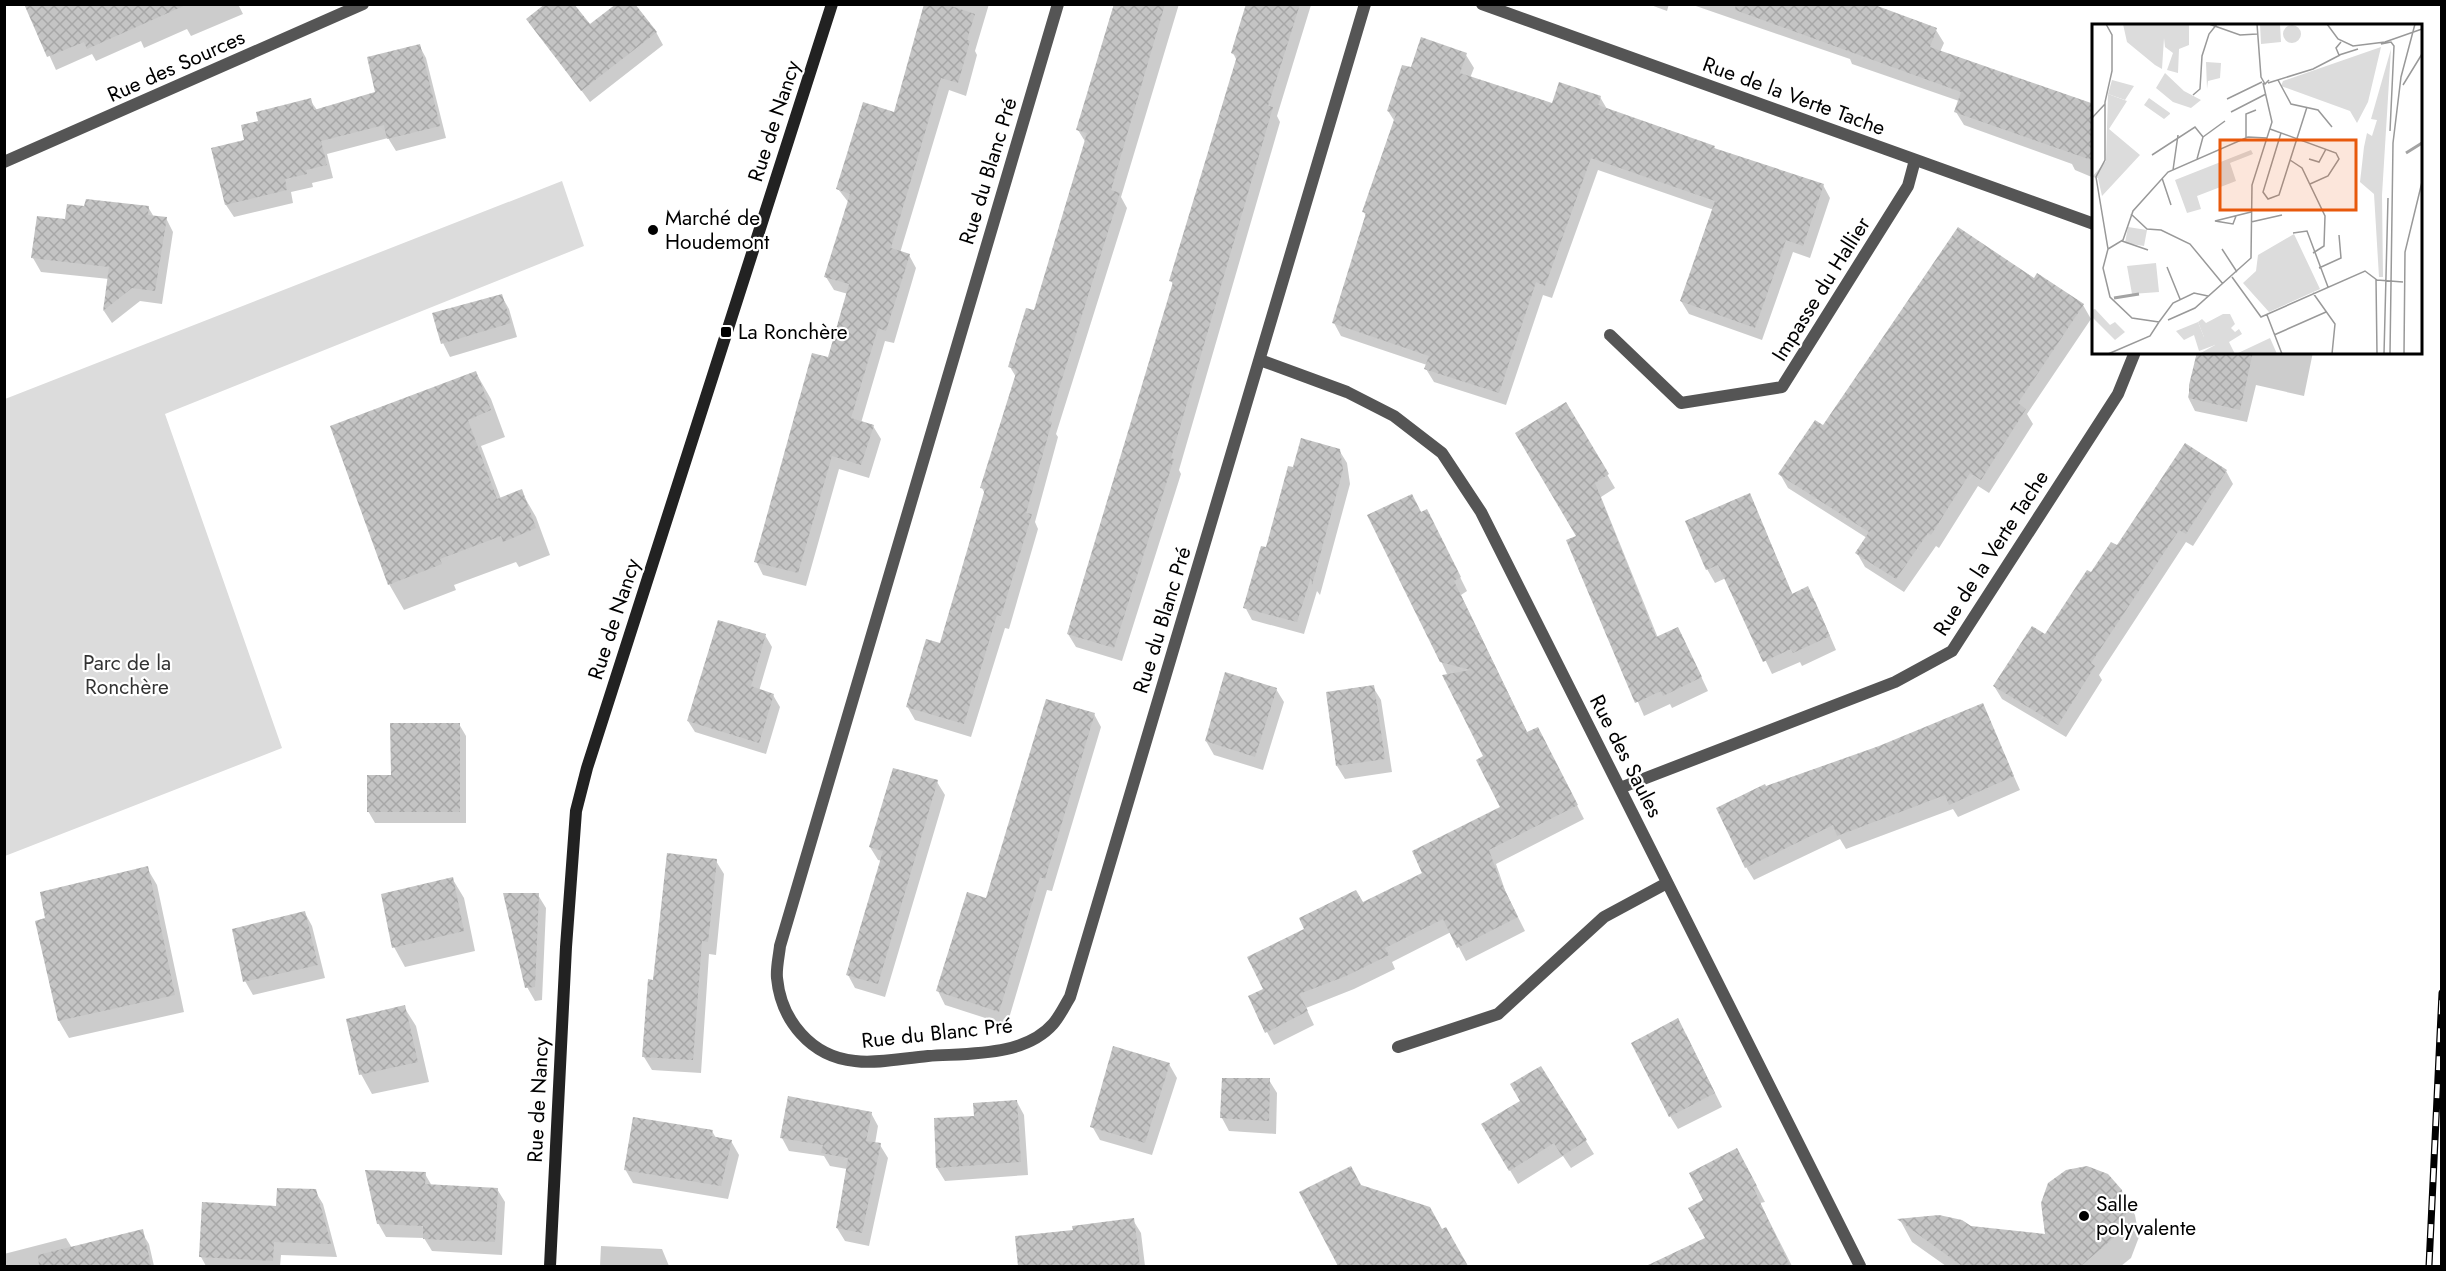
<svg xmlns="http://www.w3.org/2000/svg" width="2446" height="1271" font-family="Jost,sans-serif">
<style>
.park{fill:#dcdcdc}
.shadow{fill:#0003}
.building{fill:url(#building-cross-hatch)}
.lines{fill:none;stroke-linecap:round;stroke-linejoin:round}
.street{stroke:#555;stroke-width:12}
.secondary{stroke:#222;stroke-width:12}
.rail-casing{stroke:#000;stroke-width:7}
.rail{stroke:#fff;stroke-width:4.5;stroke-dasharray:14;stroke-linecap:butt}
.poi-dot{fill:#000;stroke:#fff;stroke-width:2}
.labels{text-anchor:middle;stroke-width:4.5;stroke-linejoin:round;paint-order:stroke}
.street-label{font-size:21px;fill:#000;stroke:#fff}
.poi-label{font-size:21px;fill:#000;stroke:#fff;text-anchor:start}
.park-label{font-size:21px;fill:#333;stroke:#fff}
.inset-river{fill:none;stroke:#a3a3a3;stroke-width:3}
.inset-road{fill:none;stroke:#999;stroke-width:1.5}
.view{fill:#e8590c;fill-opacity:0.15;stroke:#e8590c;stroke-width:3}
.inset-edge{fill:none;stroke:#000;stroke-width:3}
</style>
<defs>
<pattern id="building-cross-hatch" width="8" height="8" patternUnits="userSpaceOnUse" patternTransform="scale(1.5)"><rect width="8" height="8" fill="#c4c4c4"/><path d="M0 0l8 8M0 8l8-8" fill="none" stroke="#a7a7a7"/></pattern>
</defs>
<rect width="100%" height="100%" fill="#fff"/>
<path class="park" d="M562,181L584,246L165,414L282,748L5,856V399Z"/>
<path class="shadow" d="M31,4H238L243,14L191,36L187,29L144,48L141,41L96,61L92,54L56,70L27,6Z
M925,4H989L975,51L977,55L966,96L949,90L900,253L909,255L916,268L894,343L885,341L861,423L873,426L881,439L869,478L839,469L806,586L763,575L756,561L829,359L848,294L834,290L826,277L849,203L838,189L895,114Z
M1114,4H1179L1121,197L1127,208L1056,434L1058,437L1035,522L1038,529L1009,629L1005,628L971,737L915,720L907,706L941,645L985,494L982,488L1016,377L1010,367L1035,312L1086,143L1078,130Z
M1248,4L1311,5L1277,116L1280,122L1179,470L1181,474L1122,661L1076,647L1068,634L1174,286L1171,281L1237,61L1233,53Z
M1648,4H1669L1667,11Z
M1690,4H1866L1936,30L1944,43L1940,52L2091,104L2094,99V178L2075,170L2072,164L1964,125L1956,112L1959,101L1852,64L1850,59Z
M528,19L656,32L663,45L590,102Z
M419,45L426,58L446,138L396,151L388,138L327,154L333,178L312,183L313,187L291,192L293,203L234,217L226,205L213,149L246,141L260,122L310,100L317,110L377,93Z
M1466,55L1474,68L1470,78L1553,105L1600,97L1607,109L1714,147L1716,150L1823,185L1830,198L1810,258L1793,252L1762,340L1689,314L1681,301L1714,210L1598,170L1552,298L1543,295L1506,405L1434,382L1426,369L1427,365L1341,336L1334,323L1366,217L1364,212L1395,122L1388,111L1412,69Z
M148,207L154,217L166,218L173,232L162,304L140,301L112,323L104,311L109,279L41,272L33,258L66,221Z
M501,295L509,309L517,337L450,357L443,343Z
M2083,305L2091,319L2027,414L2033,424L1989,493L1978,486L1939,548L1936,546L1904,592L1865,567L1857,553L1867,538L1788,488L1780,474L1824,427Z
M2198,352H2313L2304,396L2256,385L2247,422L2195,411L2188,397Z
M476,373L491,399L505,437L481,446L501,499L521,491L536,517L550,555L519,567L516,562L454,585L456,590L404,610L389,584Z
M1566,404L1615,488L1601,497L1658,638L1678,628L1708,691L1672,708L1670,704L1644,716L1568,540L1578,537Z
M1339,450L1347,463L1350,484L1320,595L1317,591L1304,634L1252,620L1245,607L1294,469Z
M2226,471L2233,484L2193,546L2186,542L2099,675L2102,680L2066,737L2002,699L1994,686L2046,636L2091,574L2117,547Z
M1749,494L1793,595L1815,601L1836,650L1802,666L1800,662L1772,674L1726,578L1715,583L1707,569Z
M1421,513L1434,525L1467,591L1461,595L1528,734L1545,742L1584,819L1496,864L1506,893L1525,931L1466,961L1451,932L1392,962L1395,969L1354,989L1306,1008L1314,1025L1274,1045L1267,1032L1265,989L1363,904L1424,873L1502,808L1485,757L1441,661Z
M765,635L772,647L759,691L773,695L780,707L766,754L695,732L688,721Z
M1373,687L1381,700L1392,772L1345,779L1337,766Z
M1276,689L1284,702L1263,770L1214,755L1206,741Z
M1982,705L2020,790L1958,817L1953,809L1846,849L1840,839L1754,880L1746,867L1880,748Z
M1094,714L1101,727L1052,891L1047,890L1007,1025L945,1005L938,991L987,899Z
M459,724L466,736V823H375L368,811L392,777Z
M937,782L945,795L885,997L855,988L848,975L882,861L878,860L870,847Z
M716,861L724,874L716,955L709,954L701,1073L652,1070L644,1057L654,981Z
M147,868L157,885L184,1012L69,1038L59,1021L47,919Z
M452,878L464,898L475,951L405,967L394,947Z
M538,895L546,908L542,1000L535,1001L527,987Z
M305,913L312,926L325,978L253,995L245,981Z
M404,1007L416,1026L429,1082L372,1094L361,1074Z
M1686,1034L1722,1107L1678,1129L1670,1116Z
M1169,1064L1177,1078L1152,1155L1100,1140L1092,1126Z
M1541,1068L1594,1154L1571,1168L1563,1156L1518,1184L1483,1124L1521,1102Z
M1269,1080L1277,1093L1276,1134L1229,1131L1222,1118Z
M1017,1102L1024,1115L1028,1175L945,1181L937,1168L935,1119L976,1117Z
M871,1113L878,1126L875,1144L880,1145L888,1158L869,1246L845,1241L837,1228L847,1169L830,1166L824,1156L789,1151L782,1138Z
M712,1131L716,1138L731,1141L739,1155L728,1199L633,1183L625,1169Z
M1746,1166L1765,1202L1760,1203L1792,1266H1651L1707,1239L1705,1201Z
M425,1174L432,1186L497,1189L505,1202L502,1255L432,1251L424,1238L386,1237L378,1223Z
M1361,1186L1444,1237L1445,1229L1466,1266H1339L1301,1193Z
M315,1191L323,1204L337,1257L281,1255L280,1266H206L201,1257L277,1207Z
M2121,1191L2135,1215L2139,1237L2131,1258L2121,1266H1946L1912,1242L1900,1220L2046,1235Z
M1133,1220L1141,1233L1145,1266H1020L1017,1237L1074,1231Z
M141,1231L149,1244L154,1266H4V1254L66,1238L72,1248Z
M601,1246L662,1249L669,1266H600Z"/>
<path class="building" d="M24,4H188L87,49L84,42L47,57Z
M545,4H574L590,24L616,4H635L657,32L581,91L526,19Z
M924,4H945L975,14L967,40L970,41L958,83L941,78L891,248L910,254L886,331L878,328L851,418L874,425L861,465L832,456L798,573L754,562L812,353L828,357L849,284L824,277L850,194L836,189L863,102L894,112Z
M1114,4H1165L1111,190L1120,193L1049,421L1052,422L1026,513L1032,514L1001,616L997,615L964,724L906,707L926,639L940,643L985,489L980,488L1017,370L1008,367L1026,308L1034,310L1087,133L1076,130Z
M1246,4H1300L1268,106L1273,107L1171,458L1174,459L1114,648L1067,634L1173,282L1169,281L1237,56L1231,53Z
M1736,4H1872L1937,28L1930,47L2094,104V161L1954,112L1961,92L1735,10Z
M1421,37L1467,53L1460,73L1552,103L1559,82L1601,96L1598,105L1715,146L1714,148L1824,184L1803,246L1786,240L1755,328L1680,301L1715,201L1591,158L1545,286L1536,282L1499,393L1424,369L1429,356L1332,323L1366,213L1362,212L1396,114L1387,111L1402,65L1411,67Z
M420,44L440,126L387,139L384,125L321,141L327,165L306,170L307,174L285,179L287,190L225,205L211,148L244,140L241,125L258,121L256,112L311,98L314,110L375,92L367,57Z
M86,199L149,206L148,215L167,217L155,291L132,288L103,311L109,267L31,258L37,216L65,219L67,204L84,206Z
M1958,227L2034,278L2037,273L2084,304L2018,403L2026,409L1981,480L1970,473L1931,535L1928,533L1896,579L1855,553L1869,532L1778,474L1815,420L1823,425Z
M502,294L511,323L441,344L432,313Z
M2197,352H2253L2240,410L2189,398V385Z
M476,371L491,410L468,420L497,499L522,489L536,528L503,542L501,536L440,559L442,564L388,585L330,426Z
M1566,402L1609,474L1595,483L1656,637L1678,627L1702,677L1663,696L1661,691L1635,703L1566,540L1576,536L1515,433Z
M1301,438L1340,449L1343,470L1312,585L1311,577L1297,622L1243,608L1261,546L1266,547L1288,466L1293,467Z
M2185,443L2227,470L2186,534L2179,530L2091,663L2095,666L2058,725L1993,686L2032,626L2045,634L2087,570L2091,572L2111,542L2117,545Z
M1750,493L1792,594L1808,586L1830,636L1793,653L1791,649L1763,662L1718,565L1706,570L1685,521Z
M1412,494L1421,512L1427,509L1461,577L1454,581L1527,732L1538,727L1578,805L1489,850L1499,878L1518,917L1457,948L1443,919L1385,948L1389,955L1346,976L1299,994L1308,1011L1265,1033L1248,996L1263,989L1247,957L1304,929L1299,918L1356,890L1363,902L1422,873L1412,851L1500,807L1476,760L1483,756L1442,675L1471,670L1440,662L1367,515Z
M718,620L766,634L751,686L774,694L759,743L687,721Z
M1225,672L1277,688L1255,757L1205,741Z
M1374,685L1385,759L1336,766L1326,692Z
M1046,699L1095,713L1045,879L1040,877L999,1012L936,991L967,892L986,898Z
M1983,703L2014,776L1949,805L1945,795L1837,836L1833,825L1745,868L1716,808L1765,784L1766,786L1879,746Z
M390,723H460V812H367V775H391Z
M893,768L938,780L878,984L846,975L883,851L869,847Z
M667,853L717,859L708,942L702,941L693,1060L642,1057L648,979L653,980Z
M148,866L175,995L58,1021L35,921L45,918L40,892Z
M453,877L464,931L392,948L381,894Z
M503,893H539L535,987L525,988Z
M305,911L318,965L243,982L232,929Z
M405,1005L418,1062L359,1075L346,1019Z
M1678,1018L1715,1093L1669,1117L1631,1043Z
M1113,1046L1170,1063L1145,1143L1090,1127Z
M1541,1066L1587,1140L1562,1156L1554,1143L1509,1171L1481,1124L1520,1101L1510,1084Z
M1222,1078H1270L1269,1121L1220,1118Z
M788,1096L872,1112L866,1141L881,1143L862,1233L836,1228L848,1158L821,1153L823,1145L780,1138Z
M1017,1100L1021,1162L936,1168L934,1118L974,1116L973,1103Z
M633,1117L713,1130L711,1136L732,1140L721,1186L624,1170Z
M1737,1148L1757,1186L1753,1187L1790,1266H1646L1705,1238L1688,1208L1703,1200L1689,1173Z
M1351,1166L1361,1185L1430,1207L1442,1229L1446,1227L1468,1266H1338L1299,1192Z
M2087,1166L2108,1174L2122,1190L2126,1213L2118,1234L2081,1266H1962L1897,1219L1939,1215L1962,1220L1971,1226L2045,1234L2041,1203L2048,1183L2066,1170Z
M365,1170L426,1172L425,1184L498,1188L495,1242L423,1239V1226L377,1224Z
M277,1188L316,1189L331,1244L274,1242L273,1261L199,1257L202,1202L276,1206Z
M1134,1218L1140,1266H1018L1015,1236L1073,1230L1072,1226Z
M143,1229L151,1266H39L38,1255Z"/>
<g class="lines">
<path class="street" d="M1058,4L780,946C779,956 776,968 777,978C781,1020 811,1057 855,1061C878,1064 904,1058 928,1056C968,1053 1024,1057 1053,1024C1060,1016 1065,1005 1070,997L1365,4
M1482,4L2094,224
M4,162L363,4
M1610,335L1681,403L1782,387L1908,186L1915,160
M1260,360L1347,392L1394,416L1442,453L1481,512L1860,1266
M1620,788L1895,682L1952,651L2118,394L2135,352
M1398,1047L1498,1014L1604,917L1667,883"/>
<path class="secondary" d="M550,1266L566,947L576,811L587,768L832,4"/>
<g class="rail-casing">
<path id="rail" d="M2429,1266L2442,993"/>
</g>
<use href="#rail" class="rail"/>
</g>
<g class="poi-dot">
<circle cx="653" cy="230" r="6"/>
<rect x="720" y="326" width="12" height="12" rx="3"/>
<circle cx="2084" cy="1216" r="6"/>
</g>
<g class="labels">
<g class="street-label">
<text transform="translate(176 66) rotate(-24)" y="7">Rue des Sources</text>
<text transform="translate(1794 96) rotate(20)" y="7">Rue de la Verte Tache</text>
<text transform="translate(774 121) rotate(-72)" y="7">Rue de Nancy</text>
<text transform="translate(988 171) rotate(-73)" y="7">Rue du Blanc Pré</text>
<text transform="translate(1821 289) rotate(-58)" y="7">Impasse du Hallier</text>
<text transform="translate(1991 553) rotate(-57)" y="7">Rue de la Verte Tache</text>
<text transform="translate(614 619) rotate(-72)" y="7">Rue de Nancy</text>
<text transform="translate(1162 620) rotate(-73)" y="7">Rue du Blanc Pré</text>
<text transform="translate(1626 756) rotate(63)" y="7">Rue des Saules</text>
<text transform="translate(937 1033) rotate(-6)" y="7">Rue du Blanc Pré</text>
<text transform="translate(538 1100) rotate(-87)" y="7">Rue de Nancy</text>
</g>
<g class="poi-label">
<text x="665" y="225">Marché de<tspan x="665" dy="24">Houdemont</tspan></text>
<text x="738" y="339">La Ronchère</text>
<text x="2096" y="1211">Salle<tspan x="2096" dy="24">polyvalente</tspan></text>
</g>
<g class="park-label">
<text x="127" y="670">Parc de la<tspan x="127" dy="24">Ronchère</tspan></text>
</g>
</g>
<g transform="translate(2092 24)">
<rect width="330" height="330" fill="#fff"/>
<path d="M63,14H72L70,45L63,41ZM289,23L276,78L265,99L258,87L189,62L191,57ZM16,70L35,77L17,105L48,131L10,172L6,154L0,153L14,137ZM3,285L18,301L23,298L33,308L23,316L1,294L0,286ZM131,290H138L143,300L139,304L143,308L147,305L150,310L137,318L143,330H107L123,321L112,313L106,298L110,295L114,299ZM178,314L185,330H144Z" fill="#dcdcdc"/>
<path d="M31,0H97V21L87,25L86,49L75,46L81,29L73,23L72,14H63V41L35,18ZM299,25L290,171L291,253H287L282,170L268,158L272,123L275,109L280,112L285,96L279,95ZM73,49L92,67L109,76L99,84L81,78L64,64ZM20,56L42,62L33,76L16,70ZM57,74L78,89V90L72,95L52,81Z" fill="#dcdcdc"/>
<path d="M36,203L55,206L52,222L33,219Z" fill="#dcdcdc"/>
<path d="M168,0H188L189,18L169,20ZM191 10a9 9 0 1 1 18 0a9 9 0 1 1-18 0ZM114,38L129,39L128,54L116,57L115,65ZM159,126L161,130L138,139L144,157L105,172L109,185L95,189L83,156ZM202,210L228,265L177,288L151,259L164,247L166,231ZM64,239L67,268L40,270L35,242Z" fill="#dcdcdc"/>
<path d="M106,298L112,313L119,310L123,321L107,327L102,311L92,316L84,307Z" fill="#dcdcdc"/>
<path class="inset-river" d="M314,129L330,119M22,274L47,270"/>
<path class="inset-road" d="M14,0L20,11V47L13,78V136L4,153L16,225L11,244L18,273L40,294L67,298M117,0L148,11L165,10M165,0L169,53L173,60L177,56M235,0L246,15L261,22L293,18L330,5M249,18L244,24L247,31L266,25M289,20L299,18L302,22L298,107M186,56L199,80L226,86L240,103M176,59L221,45L248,31M311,61L330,30M101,71L108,65L110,32L117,10L125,0M135,75L170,58M139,88L174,70M0,94L13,80M178,105L244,129L247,135L236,152L218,160M189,109L171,168L176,175L187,171L215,83M111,113L133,97M154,114V90L164,86M60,131L103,103L111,113L105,135M217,135L227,138L234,125M198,136L210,144L233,192L232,222L221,229M81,146L86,111M70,154L79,181M39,190L55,205L69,206L98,220L131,260M144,192L141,200L123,197L159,188M159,198L190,191M201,209L215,207L236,263M30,217L56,226M16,225L31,216L41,187L76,148L156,113L175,114M130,225L145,248M75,243L88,275M227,244L249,234L247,211M140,253L169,293L273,247L285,256L311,258M284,255L285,330M221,269L243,300L240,330M175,291L190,330M76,296L103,284L159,234L160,161L180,98L171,59M67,298L81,279L102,269L116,272M182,311L234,288M16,330L58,312L67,298M292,330L296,174M298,330L301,119L309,53L323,0M312,330L313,228L330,158"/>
<path class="view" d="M128,116H264V186H128Z"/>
<rect width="330" height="330" class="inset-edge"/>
</g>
<rect width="2446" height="1271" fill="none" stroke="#000000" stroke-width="12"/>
</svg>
